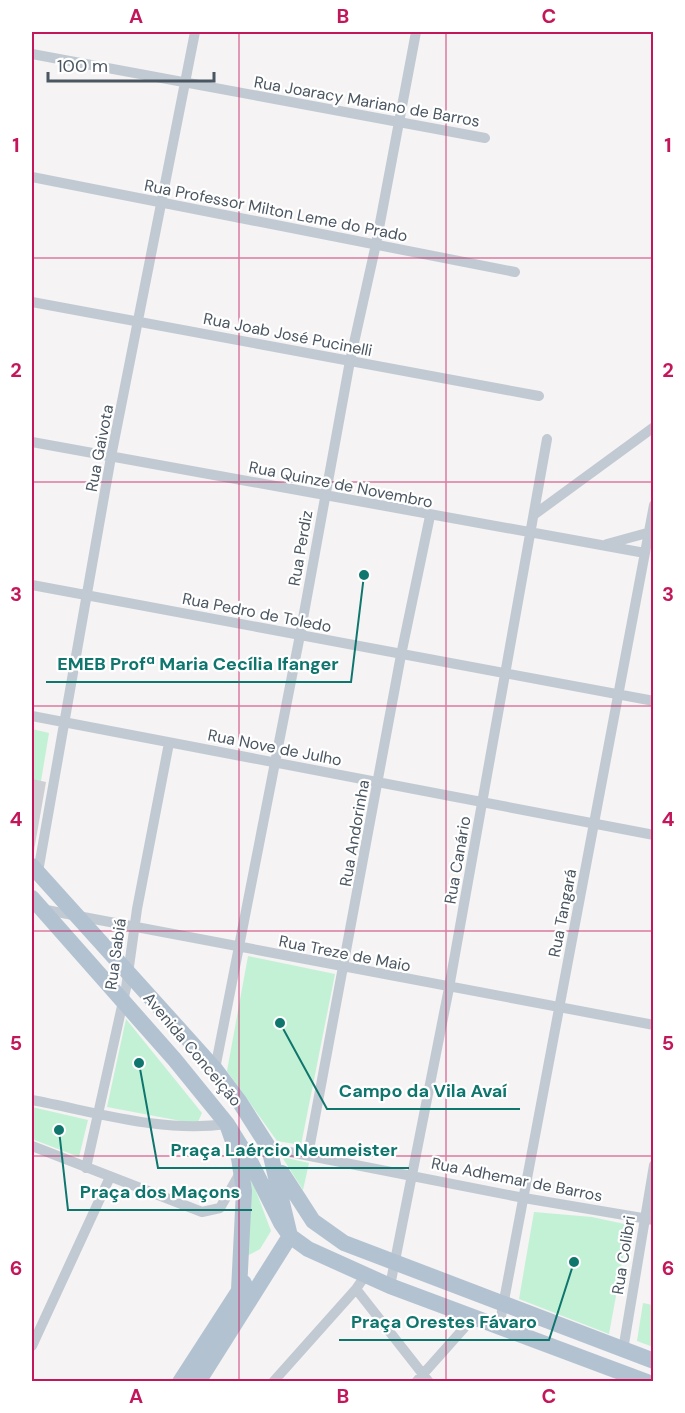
<svg xmlns="http://www.w3.org/2000/svg" width="685" height="1413" font-family="'DM Sans',sans-serif">
<style>
.green{fill:#c3f1d5}
.building{fill:#cdcfd5}
.lines{fill:none;stroke-linecap:round;stroke-linejoin:round}
.minor{stroke:#c1cad2;stroke-width:10}
.primary{stroke:#b3c2d1;stroke-width:16}
.grid{fill:none;stroke:#c2185b;stroke-width:1.5;stroke-opacity:0.55}
.labels{text-anchor:middle;stroke-width:4.5;stroke-linejoin:round;paint-order:stroke}
.street-label{font-size:16px;fill:#4a5661;stroke:#fff}
.leader{fill:none;stroke:#0f766e;stroke-width:2}
.callout-dot{fill:#0f766e;stroke:#fff;stroke-width:2}
.callout-label{font-size:18px;text-anchor:middle;font-weight:bold;fill:#0f766e;stroke:#fff;stroke-width:4.5;stroke-linejoin:round;paint-order:stroke}
.neatline{fill:none;stroke:#c2185b;stroke-width:2}
.grid-label{font-size:20px;text-anchor:middle;font-weight:bold;fill:#c2185b}
</style>
<rect width="100%" height="100%" fill="#f5f3f3"/>
<path class="green" d="M32,729L49,733L32,835Z
M248,956L335,974L301,1145L277,1141L227,1071Z
M126,1019L202,1113L197,1124L107,1107Z
M32,1107L88,1120L79,1157L32,1139Z
M282,1157L309,1163L303,1190Z
M248,1175L253,1183L271,1231L260,1249L245,1257Z
M534,1212L592,1217L629,1225L609,1334L519,1299Z
M643,1303L653,1305V1347L637,1341Z"/>
<path class="building" d="M32,779L46,782L33,856L32,855Z"/>
<g class="lines">
<path class="minor" d="M32,54L485,138
M32,177L515,272
M32,302L539,396
M32,442L645,553
M535,514L654,427
M607,544L647,533
M32,585L654,701
M32,716L654,835
M38,872L111,457L195,32
M41,909L654,1025
M215,1069L300,635L350,361L376,244L416,32
M32,1100C96,1112 161,1133 227,1124
M32,1146L202,1212L220,1208L240,1173
M269,1148L524,1198L654,1220
M308,1155L401,655L430,516
M86,1168L126,988L137,909L169,743
M365,1276L356,1289L429,1382
M390,1286L449,988L547,439
M499,1327L654,505
M32,1346L110,1177
M623,1350L654,1165
M273,1382L356,1289
M416,1382L473,1318"/>
<path class="primary" d="M32,866L215,1069L239,1101L269,1148L290,1236L198,1382
M32,898L175,1060L227,1124L239,1158L244,1191L239,1290
M227,1124L251,1163L281,1223L290,1236L308,1249L390,1286L647,1382
M282,1173L313,1221L344,1243L654,1361
M180,1382L244,1283"/>
</g>
<path class="grid" d="M239,32V1382M446,32V1382M32,258H654M32,482H654M32,706H654M32,931H654M32,1156H654"/>
<g class="labels">
<g class="street-label">
<text transform="translate(367 101) rotate(10)" y="6">Rua Joaracy Mariano de Barros</text>
<text transform="translate(276 210) rotate(11)" y="6">Rua Professor Milton Leme do Prado</text>
<text transform="translate(288 334) rotate(11)" y="6">Rua Joab José Pucinelli</text>
<text transform="translate(99 448) rotate(-79)" y="6">Rua Gaivota</text>
<text transform="translate(341 484) rotate(11)" y="6">Rua Quinze de Novembro</text>
<text transform="translate(300 548) rotate(-80)" y="6">Rua Perdiz</text>
<text transform="translate(257 612) rotate(11)" y="6">Rua Pedro de Toledo</text>
<text transform="translate(275 747) rotate(11)" y="6">Rua Nove de Julho</text>
<text transform="translate(354 833) rotate(-80)" y="6">Rua Andorinha</text>
<text transform="translate(457 860) rotate(-80)" y="6">Rua Canário</text>
<text transform="translate(562 913) rotate(-79)" y="6">Rua Tangará</text>
<text transform="translate(345 953) rotate(11)" y="6">Rua Treze de Maio</text>
<text transform="translate(115 954) rotate(-82)" y="6">Rua Sabiá</text>
<text transform="translate(193 1049) rotate(50)" y="6">Avenida Conceição</text>
<text transform="translate(517 1179) rotate(11)" y="6">Rua Adhemar de Barros</text>
<text transform="translate(623 1255) rotate(-81)" y="6">Rua Colibri</text>
</g>
</g>
<path class="leader" d="M364 575L351 682H46M280 1023L327 1109H520M139 1063L158 1168H409M59 1130L68 1210H252M574 1262L549 1340H339"/>
<g class="callout-dot">
<circle cx="364" cy="575" r="6"/>
<circle cx="280" cy="1023" r="6"/>
<circle cx="139" cy="1063" r="6"/>
<circle cx="59" cy="1130" r="6"/>
<circle cx="574" cy="1262" r="6"/>
</g>
<g class="callout-label">
<text x="198" y="670">EMEB Profª Maria Cecília Ifanger</text>
<text x="423" y="1097">Campo da Vila Avaí</text>
<text x="284" y="1156">Praça Laércio Neumeister</text>
<text x="160" y="1198">Praça dos Maçons</text>
<text x="444" y="1328">Praça Orestes Fávaro</text>
</g>
<rect width="685" height="1413" fill="none" stroke="#ffffff" stroke-width="66"/>
<path d="M48 72v9h166v-9" fill="none" stroke="#4a5661" stroke-width="3"/>
<text x="57" y="72" font-size="18" fill="#4a5661" stroke="#ffffff" stroke-width="4.5" paint-order="stroke">100 m</text>
<rect x="33" y="33" width="619" height="1347" class="neatline"/>
<g class="grid-label">
<text x="136" y="23">A</text>
<text x="343" y="23">B</text>
<text x="549" y="23">C</text>
<text x="16" y="152">1</text>
<text x="668" y="152">1</text>
<text x="16" y="377">2</text>
<text x="668" y="377">2</text>
<text x="16" y="601">3</text>
<text x="668" y="601">3</text>
<text x="16" y="826">4</text>
<text x="668" y="826">4</text>
<text x="16" y="1050">5</text>
<text x="668" y="1050">5</text>
<text x="16" y="1275">6</text>
<text x="668" y="1275">6</text>
<text x="136" y="1403">A</text>
<text x="343" y="1403">B</text>
<text x="549" y="1403">C</text>
</g>
</svg>
